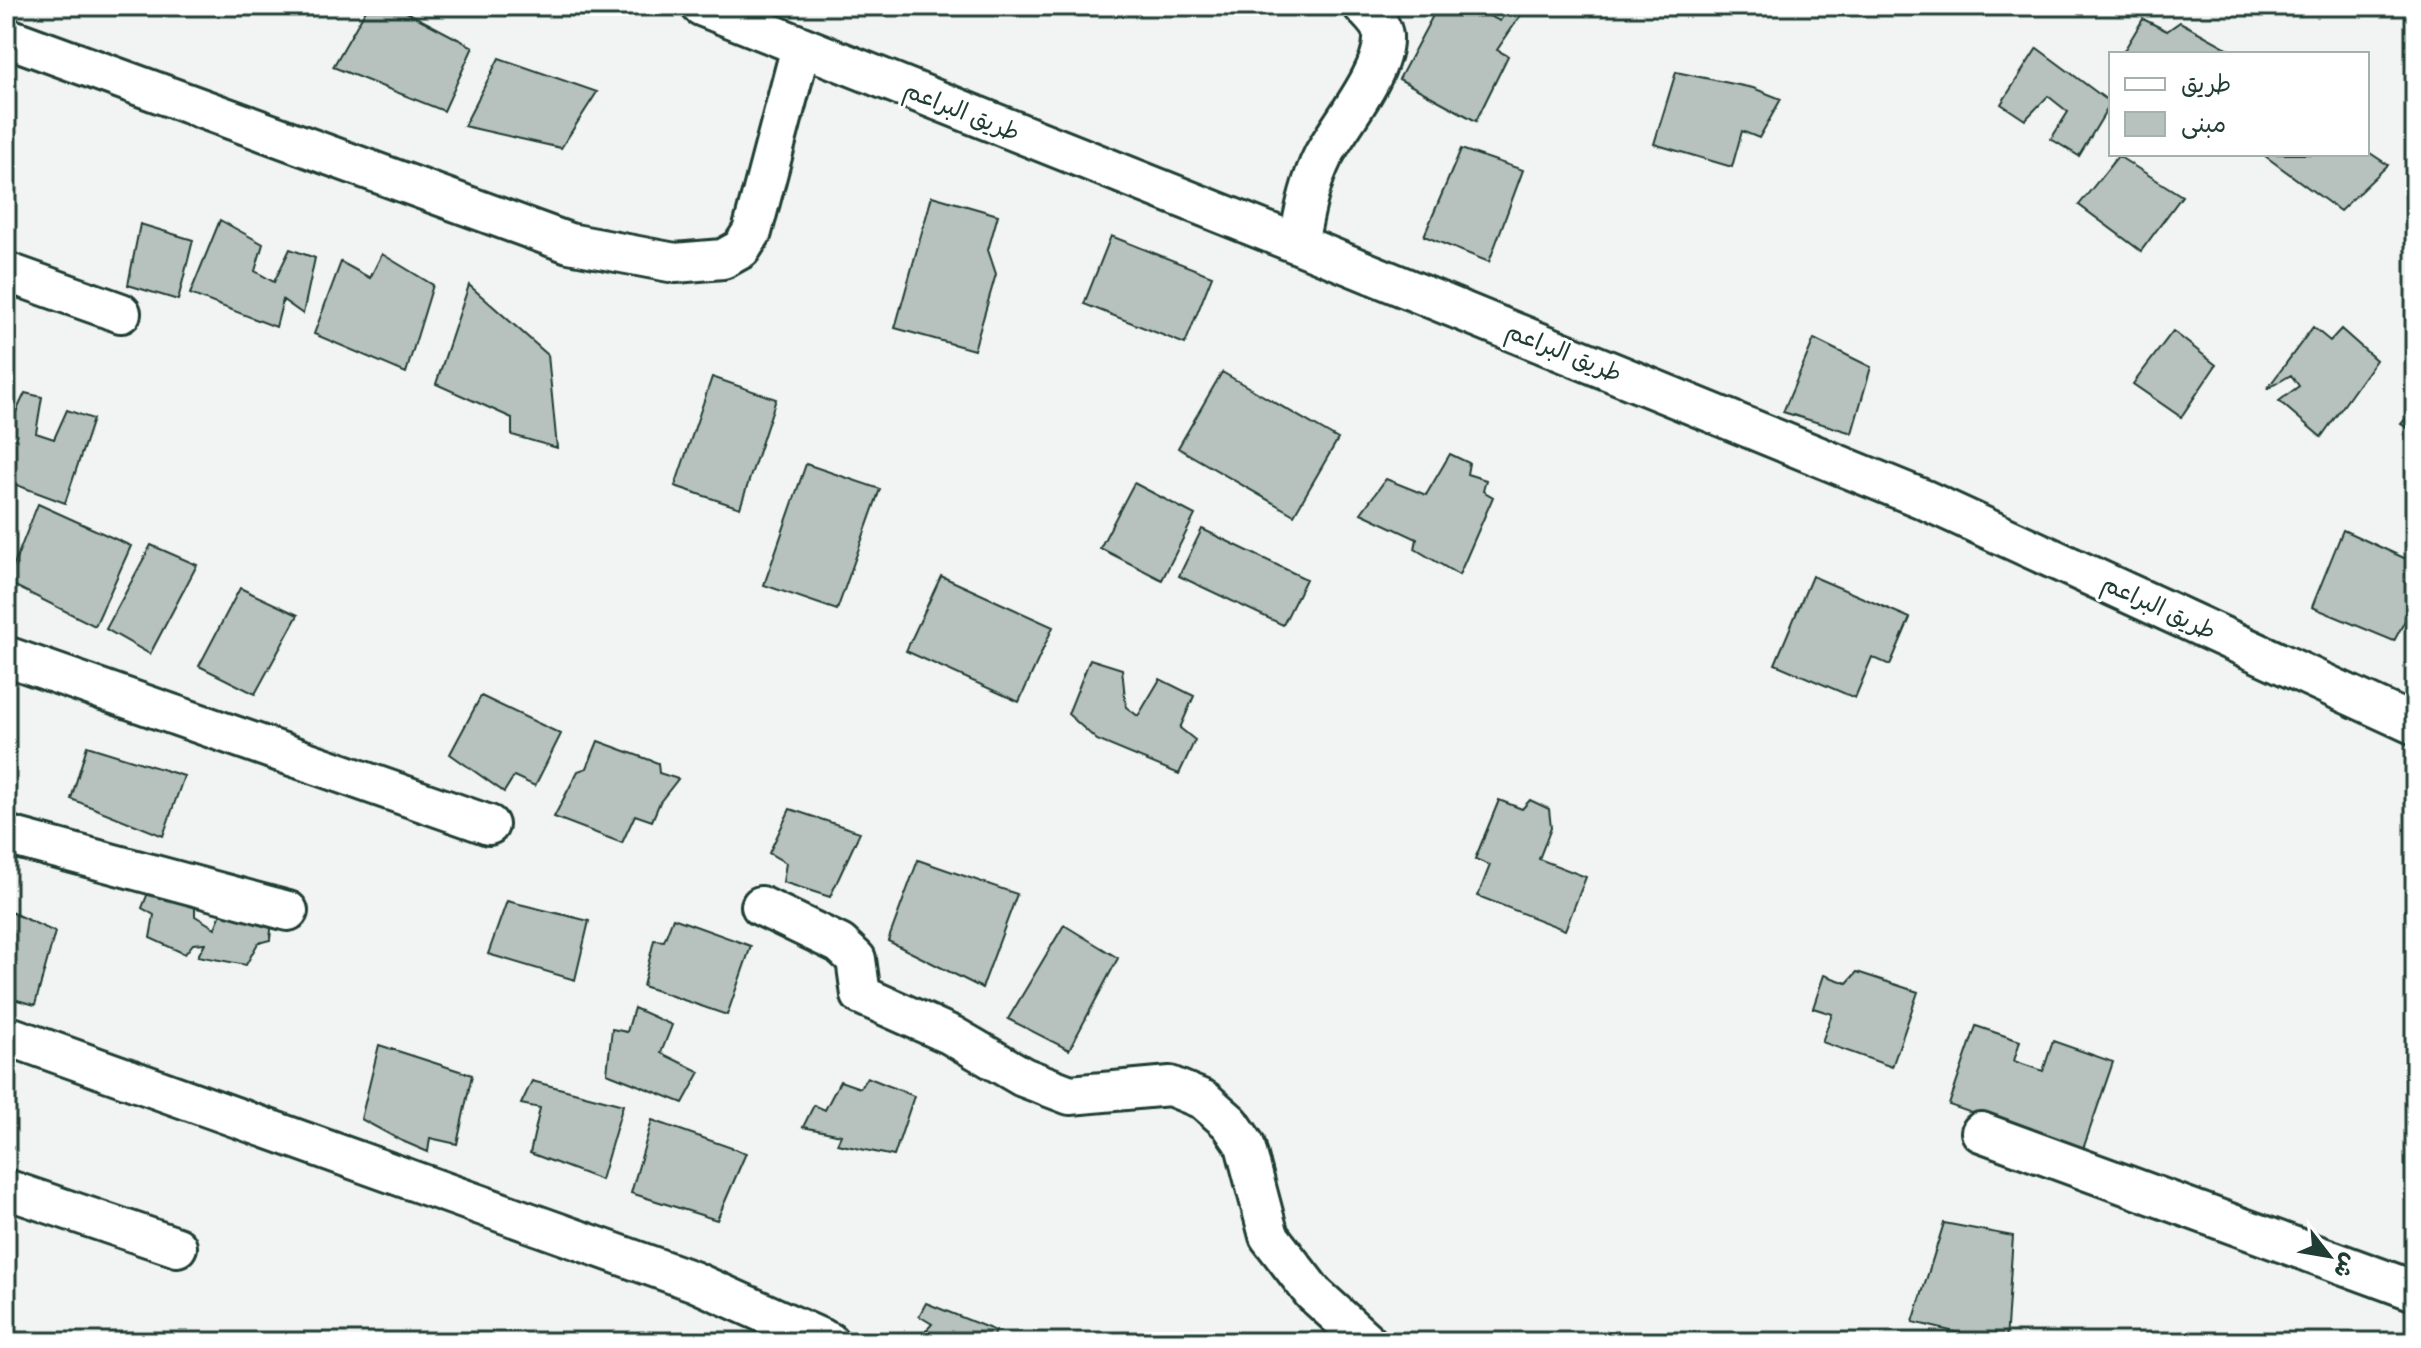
<svg xmlns="http://www.w3.org/2000/svg" width="2421" height="1348" font-family="Dekko,'Playpen Sans Arabic',sans-serif">
<style>
.building{fill:#b7c1bd;stroke:#1f3d34;stroke-width:2}
.lines{fill:none;stroke-linecap:round;stroke-linejoin:round}
.minor-casing{stroke:#1f3d34;stroke-width:44}
.minor{stroke:#fff;stroke-width:38}
.labels{text-anchor:middle;stroke-width:6;stroke-linejoin:round;paint-order:stroke}
.street-label{font-size:24px;fill:#1f3d34;stroke:#fff}
</style>
<rect width="100%" height="100%" fill="#f2f3f3"/>
<filter id="ink" filterUnits="userSpaceOnUse"><feTurbulence type="fractalNoise" baseFrequency=".0125" numOctaves="2"/><feDisplacementMap in="SourceGraphic" scale="16" xChannelSelector="R" yChannelSelector="G"/><feConvolveMatrix kernelMatrix="1 2 1 2 8 2 1 2 1" color-interpolation-filters="sRGB"/></filter>
<g filter="url(#ink)">
<path class="building" d="M368,6H395L473,47L444,111L333,67Z
M1438,6H1468L1500,21L1509,6L1523,12L1497,50L1508,56L1476,121L1399,79Z
M2143,19L2167,31L2180,22L2229,49V54H2122Z
M2037,48L2111,103L2079,156L2051,139L2068,112L2048,96L2025,120L2001,104Z
M499,58L597,92L561,148L464,126Z
M1676,72L1753,88L1781,99L1759,138L1742,131L1732,167L1654,144Z
M1461,149L1523,170L1489,262L1424,236Z
M2367,151L2388,165L2340,211L2265,156L2267,154H2367Z
M2118,156L2182,196L2141,251L2079,205Z
M932,196L998,215L988,250L996,274L974,350L895,328Z
M220,220L263,244L255,271L274,282L290,249L315,258L303,314L283,300L276,327L190,294Z
M140,224L193,240L178,300L128,285Z
M1111,236L1212,276L1185,344L1084,304Z
M382,254L433,285L406,373L314,334L341,262L370,278Z
M469,285L548,355L557,448L512,435V418L436,384Z
M2313,327L2330,341L2341,329L2376,360L2321,437L2279,401L2299,386L2291,375L2267,389Z
M2173,331L2216,365L2181,417L2133,384Z
M1814,339L1871,367L1852,433L1783,412Z
M1222,372L1338,439L1294,515L1178,448Z
M712,377L776,399L740,508L675,486Z
M25,393L42,397L36,433L54,439L67,410L93,419L65,503L6,481V433Z
M2415,408V433L2401,424Z
M1450,454L1469,463L1467,474L1486,480L1483,491L1493,497L1459,575L1415,549L1417,539L1361,513L1386,479L1426,495Z
M806,464L880,489L837,610L764,585Z
M1134,483L1195,515L1162,580L1100,548Z
M38,504L131,546L95,626L7,582Z
M1202,529L1306,579L1283,625L1179,576Z
M2343,530L2415,563V602L2394,641L2312,607Z
M151,545L197,565L150,654L106,629Z
M941,576L1053,627L1019,702L906,651Z
M1812,576L1910,618L1890,665L1872,657L1855,698L1775,664Z
M240,588L298,615L255,694L199,666Z
M1090,659L1122,669L1126,707L1138,716L1160,679L1194,696L1180,728L1195,740L1179,774L1097,740L1068,714Z
M481,696L561,734L535,786L514,776L504,792L450,754Z
M598,741L658,763L659,773L678,779L660,802L652,821L635,815L622,843L554,817L578,771L587,768Z
M87,746L184,776L163,836L71,799Z
M1499,800L1522,809L1530,800L1549,809L1551,828L1539,859L1586,877L1565,930L1478,896L1490,865L1475,859Z
M790,809L860,832L830,897L783,882L786,863L769,853Z
M918,860L1017,894L982,988L888,941Z
M152,883L195,897V916L215,928L225,904L272,919L270,940L258,943L246,965L198,956L205,943L193,944L185,954L150,938L154,915L142,908Z
M507,901L589,921L575,980L488,954Z
M6,910L55,932L35,1005L6,997Z
M673,918L751,946L727,1015L643,986L654,940L664,941Z
M1064,925L1118,958L1069,1050L1008,1019Z
M1857,972L1918,992L1892,1067L1822,1042L1832,1014L1813,1008L1824,975L1847,983Z
M634,1008L672,1025L661,1053L700,1072L683,1103L607,1073L612,1029L627,1032Z
M1976,1026L2020,1041L2014,1061L2043,1071L2053,1041L2113,1062L2082,1152L1949,1105Z
M379,1045L472,1075L457,1144L430,1138L428,1152L400,1140L361,1119Z
M867,1077L914,1096L894,1156L837,1144L841,1135L803,1127L814,1105L825,1110L840,1081L860,1088Z
M532,1081L623,1105L601,1180L530,1153L540,1108L521,1104Z
M652,1120L746,1153L717,1220L631,1193Z
M1944,1223L2013,1236L2006,1342H1996L1913,1322Z
M926,1303L996,1331L991,1342H916L932,1324L919,1316Z"/>
<g class="lines">
<g class="minor-casing">
<path id="minor" d="M701,6L1298,244L1923,499L2415,725
M6,37L569,243L675,263L723,259L741,249L752,232L801,47
M1298,244C1304,214 1309,184 1323,156C1340,124 1385,72 1383,36C1382,24 1371,15 1363,6
M6,272L121,313
M6,656L489,825
M6,835L288,911
M761,906L840,944L856,959L861,995L951,1035L1023,1077L1070,1095L1170,1086L1204,1100L1230,1123L1245,1145L1269,1236L1313,1293L1367,1342
M6,1035L693,1281L829,1342
M1981,1132L2415,1291
M6,1189L177,1247"/>
</g>
<use href="#minor" class="minor"/>
</g>
</g>
<g class="labels">
<g class="street-label">
<text transform="translate(962 111) rotate(22)" y="8">طريق البراعم</text>
<text transform="translate(1564 352) rotate(22)" y="8">طريق البراعم</text>
<text transform="translate(2159 607) rotate(25)" y="8">طريق البراعم</text>
</g>
</g>
<rect width="2421" height="1348" fill="none" stroke="#fff" stroke-width="32"/>
<rect x="16" y="16" width="2389" height="1316" fill="none" stroke="#1f3d34" stroke-width="3" filter="url(#ink)"/>
<rect x="2109" y="52" width="260" height="104" fill="#ffffff" stroke="#a5b1ae" stroke-width="2"/>
<rect x="2125" y="78" width="40" height="12" fill="#ffffff" stroke="#a5b1ae" stroke-width="2"/>
<text x="2181" y="92" font-size="24" fill="#1f3d34">طريق</text>
<rect x="2125" y="112" width="40" height="24" fill="#b7c1bd" stroke="#a5b1ae" stroke-width="2"/>
<text x="2181" y="132" font-size="24" fill="#1f3d34">مبنى</text>
<g transform="translate(2329 1256) rotate(121)" stroke="#ffffff" stroke-width="6" paint-order="stroke">
<path d="M0-6L14 30L0 20L-14 30Z" fill="#1f3d34"/>
<text y="-12" font-size="22" font-weight="bold" text-anchor="middle" fill="#1f3d34">ش</text>
</g>
</svg>
